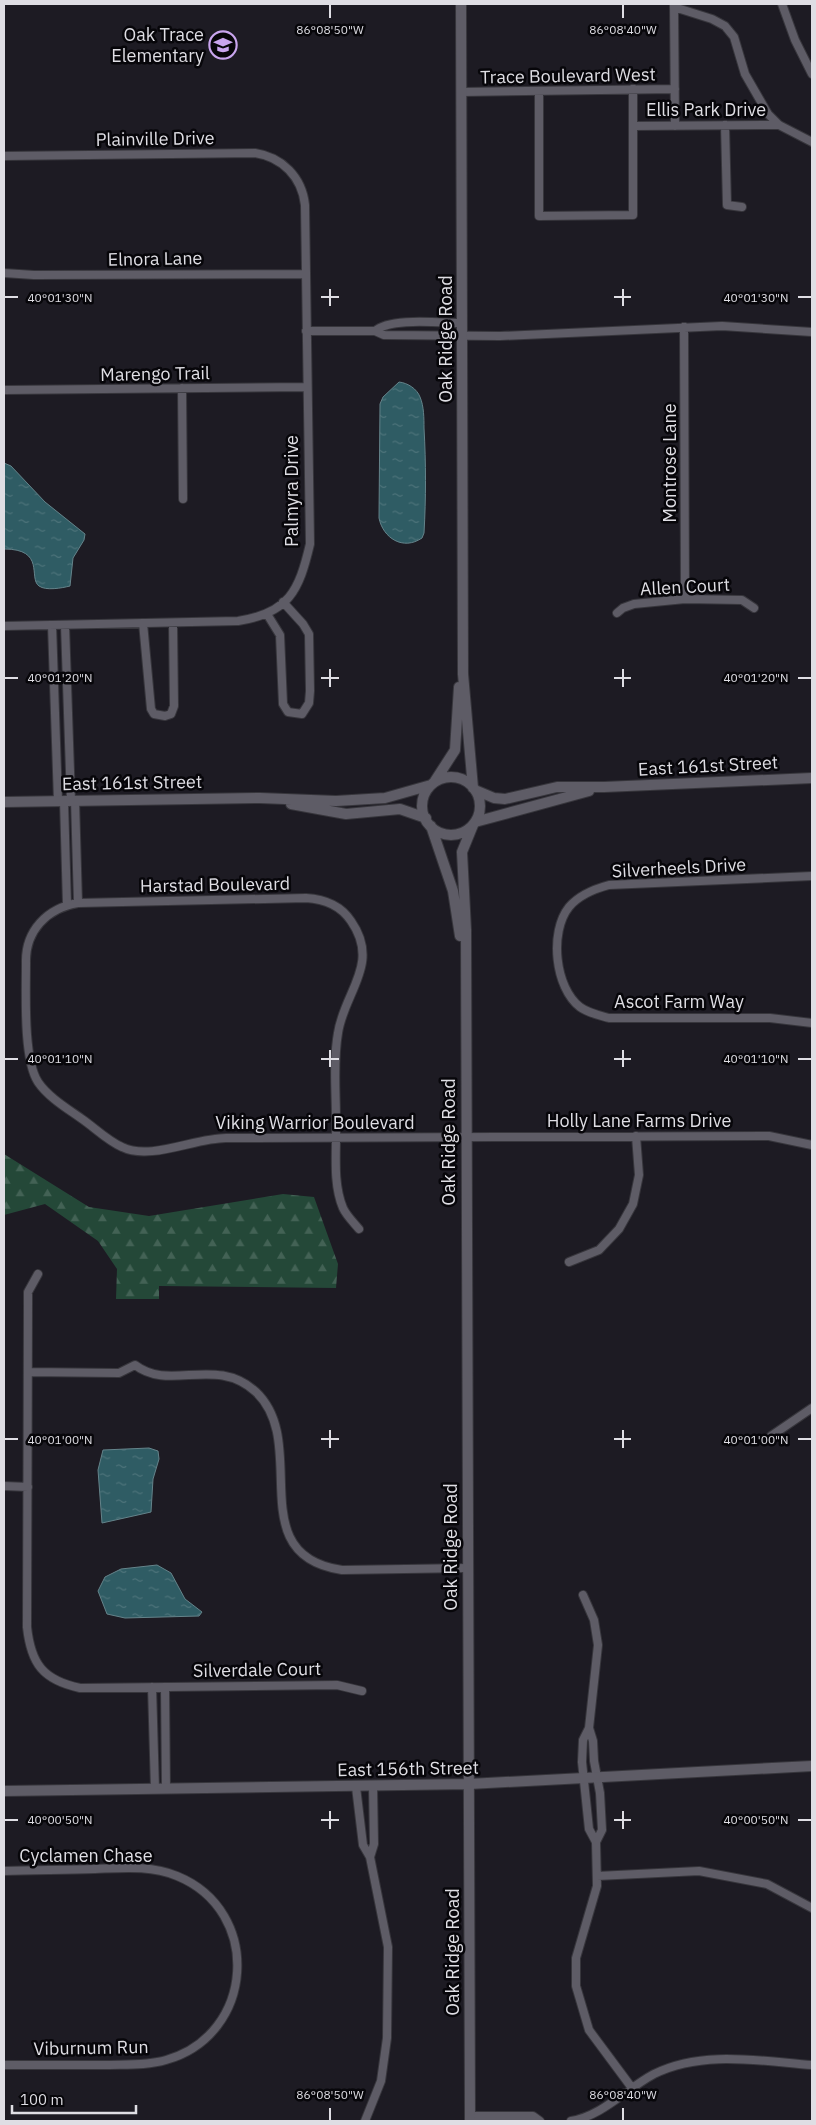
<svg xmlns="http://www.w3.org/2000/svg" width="816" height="2125" font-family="'IBM Plex Sans',sans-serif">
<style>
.forest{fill:url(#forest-firs)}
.water{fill:url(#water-ripples);stroke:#64838a}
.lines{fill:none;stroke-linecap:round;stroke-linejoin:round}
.minor-casing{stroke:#37363c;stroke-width:10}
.tertiary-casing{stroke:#37363c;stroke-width:12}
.minor{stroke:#5e5c66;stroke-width:8}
.tertiary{stroke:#5e5c66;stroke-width:10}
.ticks{fill:none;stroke:#dfdee4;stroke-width:2}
.labels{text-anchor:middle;stroke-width:5;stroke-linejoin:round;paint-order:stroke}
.poi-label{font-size:18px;fill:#dfdee4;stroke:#07060a;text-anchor:end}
.street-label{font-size:18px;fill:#dfdee4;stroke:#07060a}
.ticks-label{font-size:12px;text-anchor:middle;fill:#dfdee4;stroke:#07060a;stroke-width:5;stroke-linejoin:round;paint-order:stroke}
</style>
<defs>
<pattern id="forest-firs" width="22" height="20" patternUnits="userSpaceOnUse" patternTransform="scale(1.25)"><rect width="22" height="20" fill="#244838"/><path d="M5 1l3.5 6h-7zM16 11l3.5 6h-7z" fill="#436255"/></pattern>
<pattern id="water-ripples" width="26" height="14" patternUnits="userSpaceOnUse" patternTransform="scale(1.25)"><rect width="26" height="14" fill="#2f5c64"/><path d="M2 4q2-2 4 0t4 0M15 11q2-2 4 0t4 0" fill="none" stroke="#4d737a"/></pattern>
</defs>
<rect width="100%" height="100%" fill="#1d1b23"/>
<path class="forest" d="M4,1154L89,1207L149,1216L283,1194L314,1197L338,1264L336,1288L159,1286V1299H116L117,1269L98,1241L45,1204L4,1215Z"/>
<path class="water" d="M399,382C408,383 417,389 420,397C424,406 424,419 424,428C426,463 426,498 424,533L422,538C403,551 383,538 379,518L380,404L383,397Z
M4,463L11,466L45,502L85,534L84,540L73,558L70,586C62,588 46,591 39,586C28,578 46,549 4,549Z
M149,1448L158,1451L159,1459L153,1479L151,1512L102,1523L98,1470L103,1450Z
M157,1565L171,1573L185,1599L202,1612L199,1616L125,1618L107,1614L98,1591L105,1577L121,1569Z"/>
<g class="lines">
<g class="minor-casing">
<path id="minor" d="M674,4L675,126
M782,4L795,40L812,74
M674,7L712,19L725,26L734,37L745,74L768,114L779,125L812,142
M539,91V216L633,215V89
M461,92L675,89
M725,125L727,205L742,207
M633,126L779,125
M4,156L255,153C282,157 302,177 305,205L310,544C299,591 289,613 238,621L4,626
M4,273L34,275L306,274
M684,327L685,599
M306,331H375L384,335L500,336L722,326L812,332
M375,331C390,317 441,323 462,323
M182,388L183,499
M4,390L307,387
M617,613L623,608L634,604L685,599L742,600L754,608
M267,614L280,635L283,704L288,712L302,714L309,703L310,691L309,634L303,624L283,602
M143,623L151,709L154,714L165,716L171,714L174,706L173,623
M52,625L58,801
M65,625L71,801
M75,800L78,903
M64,801L67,905
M812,876L609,885C594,889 579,895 569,907C549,932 555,988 580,1007C588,1013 598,1015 609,1018H770L812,1023
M359,1229C354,1223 346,1215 343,1208C332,1182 337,1149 336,1121C336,1092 333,1061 338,1033C344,992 381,964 351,921C341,906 324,899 306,898L78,903C47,908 25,931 26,963C26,992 23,1059 38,1082C48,1097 68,1109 82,1119C95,1128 108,1141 122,1147C150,1161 195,1138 226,1138C407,1138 588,1136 769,1136L812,1145
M569,1262L599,1250L619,1229L633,1204L639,1175L636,1136
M38,1274L28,1292V1304L27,1627C31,1664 43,1680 80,1688L337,1685L362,1691
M28,1372L119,1373L135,1365C170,1392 216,1355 256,1392C311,1444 240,1555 342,1570L468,1568
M771,1436L812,1408
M4,1486L28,1487
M583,1595L594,1620L598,1645L589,1728L583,1740L582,1762L589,1829L596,1842L597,1886L576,1958V1986L589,2030L632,2088
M152,1687L155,1789
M165,1687L166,1789
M589,1728L593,1741L594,1761L600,1793L602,1830L596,1842
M356,1787L363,1845L370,1857L388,1947L387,2038L381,2081L365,2121
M370,1857L374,1844L373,1786
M4,1871C34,1870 64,1870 95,1869C122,1868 151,1865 177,1876C263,1911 255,2035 166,2060C146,2066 123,2064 102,2065C69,2065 37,2065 4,2065
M597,1876L699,1871L767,1884L812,1908
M470,2116H533L540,2121
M571,2121C602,2116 626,2089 654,2074C702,2050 760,2061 812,2065"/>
</g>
<g class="tertiary-casing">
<path id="tertiary" d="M461,4L463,674L473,788
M422 806a29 29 0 1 1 58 0a29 29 0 1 1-58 0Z
M435,781L455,750L459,687
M475,790L494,798L505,799L557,787H604L812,778
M4,802L260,798L336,801L385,798L431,785
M291,804L346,814L400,809L426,818
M475,822L589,791
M431,826L453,891L460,936
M4,1791L469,1784L812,1766
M470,2121L466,930L462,852L473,825"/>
</g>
<use href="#minor" class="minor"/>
<use href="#tertiary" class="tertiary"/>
</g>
<path class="ticks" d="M330,5V18M623,5V18M330,289V306M623,289V306M5,297H18M321,297H339M614,297H631M798,297H811M330,669V687M623,669V687M5,678H18M321,678H339M614,678H631M798,678H811M330,1050V1067M623,1050V1067M5,1059H18M321,1059H339M614,1059H631M798,1059H811M330,1430V1448M623,1430V1448M5,1439H18M321,1439H339M614,1439H631M798,1439H811M330,1811V1829M623,1811V1829M5,1820H18M321,1820H339M614,1820H631M798,1820H811M330,2108V2120M623,2108V2120"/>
<defs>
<g id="school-ring" transform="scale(1.4375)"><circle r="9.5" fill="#07060a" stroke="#c9a5ee" stroke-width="1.5"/><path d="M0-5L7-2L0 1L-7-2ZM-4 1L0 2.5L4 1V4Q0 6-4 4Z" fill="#c9a5ee"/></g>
</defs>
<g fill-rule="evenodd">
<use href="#school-ring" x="223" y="45"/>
</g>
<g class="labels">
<g class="poi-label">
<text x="204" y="41">Oak Trace<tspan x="204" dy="21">Elementary</tspan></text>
</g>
<g class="street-label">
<text transform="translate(568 76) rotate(-1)" y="6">Trace Boulevard West</text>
<text x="706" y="116">Ellis Park Drive</text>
<text transform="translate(155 139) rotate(-1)" y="6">Plainville Drive</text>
<text transform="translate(155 259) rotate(-1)" y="6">Elnora Lane</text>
<text transform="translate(446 339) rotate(-90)" y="6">Oak Ridge Road</text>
<text transform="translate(155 374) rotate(-1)" y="6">Marengo Trail</text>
<text transform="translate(670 463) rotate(-90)" y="6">Montrose Lane</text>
<text transform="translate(292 491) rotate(-90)" y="6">Palmyra Drive</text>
<text transform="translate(685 587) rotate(-3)" y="6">Allen Court</text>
<text transform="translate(708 766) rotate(-3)" y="6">East 161st Street</text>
<text transform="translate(132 783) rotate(-1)" y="6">East 161st Street</text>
<text transform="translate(679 868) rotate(-3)" y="6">Silverheels Drive</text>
<text transform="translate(215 885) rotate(-1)" y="6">Harstad Boulevard</text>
<text x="679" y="1008">Ascot Farm Way</text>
<text x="639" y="1127">Holly Lane Farms Drive</text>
<text x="315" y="1129">Viking Warrior Boulevard</text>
<text transform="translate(449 1142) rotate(-90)" y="6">Oak Ridge Road</text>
<text transform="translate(451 1547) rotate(-90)" y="6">Oak Ridge Road</text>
<text transform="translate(257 1670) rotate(-1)" y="6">Silverdale Court</text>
<text transform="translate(408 1769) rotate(-1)" y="6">East 156th Street</text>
<text x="86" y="1862">Cyclamen Chase</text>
<text transform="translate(453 1952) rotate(-90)" y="6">Oak Ridge Road</text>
<text transform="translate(91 2048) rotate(-1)" y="6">Viburnum Run</text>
</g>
</g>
<g class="ticks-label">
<text x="330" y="34">86°08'50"W</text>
<text x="623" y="34">86°08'40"W</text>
<text x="60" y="302">40°01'30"N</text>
<text x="756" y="302">40°01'30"N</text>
<text x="60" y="682">40°01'20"N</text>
<text x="756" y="682">40°01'20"N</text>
<text x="60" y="1063">40°01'10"N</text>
<text x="756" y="1063">40°01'10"N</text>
<text x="60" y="1444">40°01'00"N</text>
<text x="756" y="1444">40°01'00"N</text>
<text x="60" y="1824">40°00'50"N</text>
<text x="756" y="1824">40°00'50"N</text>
<text x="330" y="2099">86°08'50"W</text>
<text x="623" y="2099">86°08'40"W</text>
</g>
<rect width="816" height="2125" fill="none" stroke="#dfdee4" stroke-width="10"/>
<path d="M12 2105v8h124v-8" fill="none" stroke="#dfdee4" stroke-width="2.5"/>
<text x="20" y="2105" font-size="15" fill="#dfdee4" stroke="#07060a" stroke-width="4" paint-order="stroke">100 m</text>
</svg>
